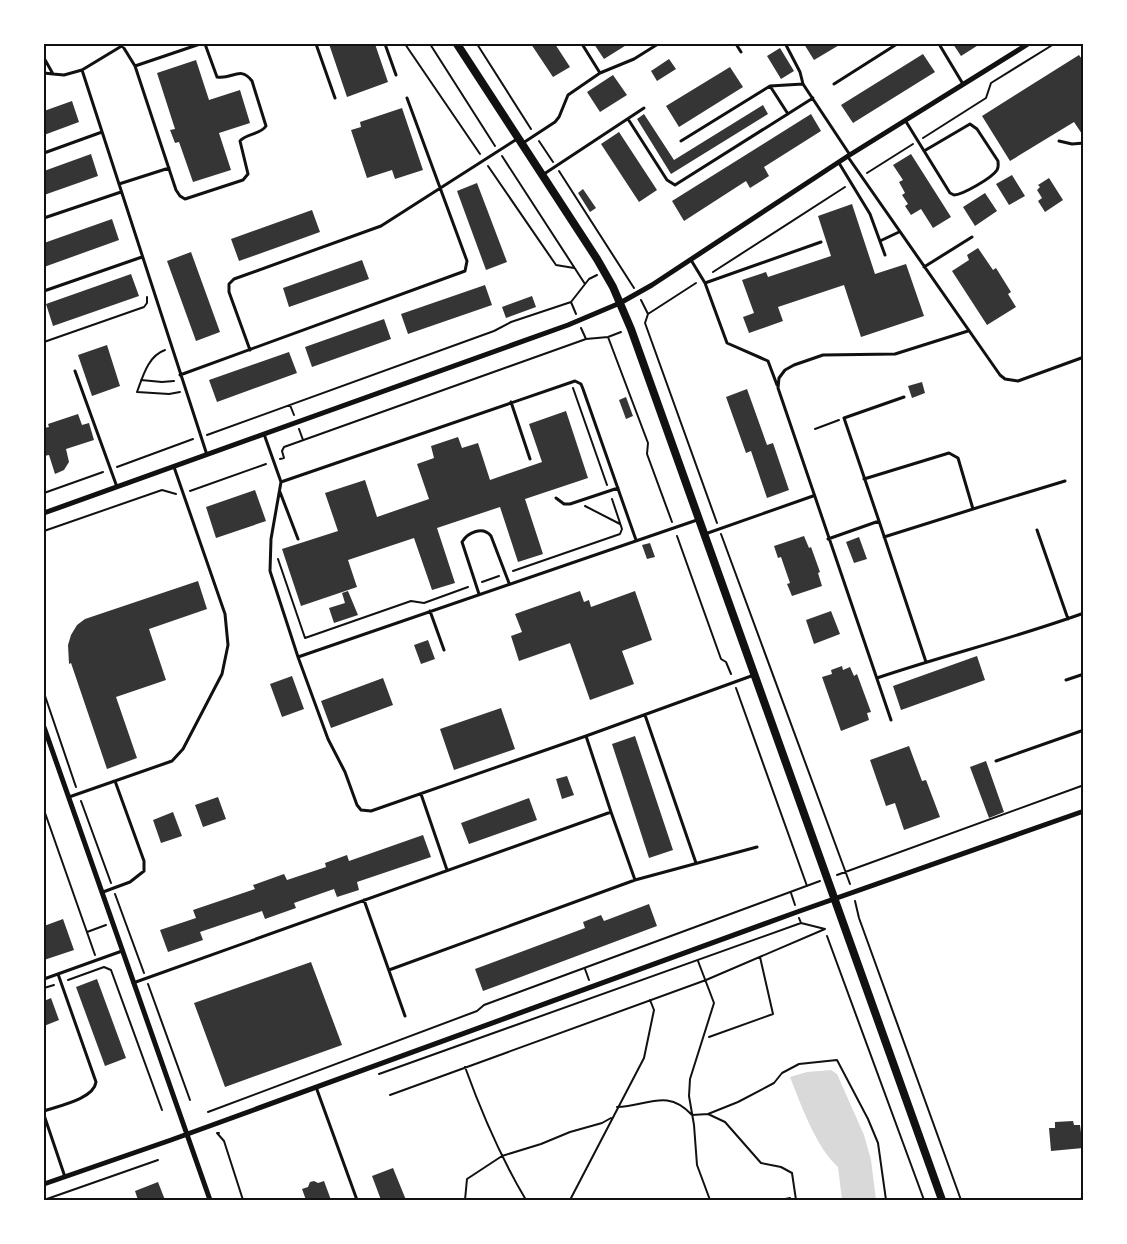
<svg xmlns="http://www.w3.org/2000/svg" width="1127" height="1244" font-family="Lato,sans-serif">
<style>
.water{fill:#d9d9d9}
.building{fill:#353535}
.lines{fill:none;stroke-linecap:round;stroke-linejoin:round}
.path{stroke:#111;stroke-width:2}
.service{stroke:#111;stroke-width:3}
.minor{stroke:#111;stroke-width:5}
.secondary{stroke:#111;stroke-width:8}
.neatline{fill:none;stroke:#111;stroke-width:2}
</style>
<rect width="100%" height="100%" fill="#fff"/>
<path class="water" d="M831,1070L837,1074L864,1135L871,1160L876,1200H842L838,1167C816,1147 801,1105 790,1077L807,1072Z"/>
<path class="building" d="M329,44H375L388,82L347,97Z
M531,44H555L570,67L553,77Z
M594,44H628L604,59Z
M804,44H841L814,60Z
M953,44H980L961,56Z
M780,48L794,71L781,79L767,56Z
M923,54L935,72L853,123L841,105Z
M1079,55L1084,62V137L1074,122L1010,161L982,116Z
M669,59L676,69L657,81L651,71Z
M196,60L209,100L240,90L250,123L219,133L231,170L193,182L179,142L175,143L170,130L175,129L157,73Z
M730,67L743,87L679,127L666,106Z
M613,75L627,95L600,112L587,92Z
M72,101L79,122L44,135V111Z
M763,105L768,114L671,174L637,119L644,114L674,160Z
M402,108L423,170L395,179L392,170L367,178L351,130L361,127L360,122Z
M811,114L821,131L764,167L769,176L750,188L746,181L684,221L672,201Z
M619,132L657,190L639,202L601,144Z
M91,154L98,176L44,195V171Z
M911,154L951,217L933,228L921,209L911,215L905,206L908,204L902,195L905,193L899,182L903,180L893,165Z
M1012,175L1025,196L1009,205L996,184Z
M1049,178L1063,200L1045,212L1038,201L1042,198L1037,190L1040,187L1038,185Z
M477,183L507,262L486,270L457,191Z
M583,189L596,208L590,212L578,193Z
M985,193L997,211L975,226L963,207Z
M852,204L875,274L906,264L924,316L861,337L844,285L778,307L783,321L749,333L743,317L754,313L742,280L766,272L768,277L831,256L818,216Z
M312,210L320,232L239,261L231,239Z
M112,219L119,240L44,267V243Z
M978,248L993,270L996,268L1011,292L1008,294L1016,307L987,325L952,271L969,260L967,255Z
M191,252L220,332L196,341L167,261Z
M362,260L369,279L289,307L283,288Z
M131,274L139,296L53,326L46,304Z
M485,285L492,305L408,334L401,314Z
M532,296L536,307L506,318L502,307Z
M384,319L391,339L312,367L305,347Z
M107,345L120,386L92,396L78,355Z
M289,352L297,373L217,402L209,380Z
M922,382L925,393L912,398L908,386Z
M747,389L767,445L773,443L789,490L767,498L751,451L746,453L726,397Z
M626,397L633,416L626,419L619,400Z
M566,411L588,478L525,499L543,554L518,562L500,507L437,528L455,583L432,590L414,538L348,560L357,587L301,606L282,549L338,531L325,493L365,480L377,517L429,499L417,464L434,458L431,446L458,437L462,448L478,443L490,480L542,462L529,424Z
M78,414L82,425L89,423L94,440L66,449L69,462L64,470L55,474L49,455L44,456V428L49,427L48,424Z
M255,490L266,521L216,538L206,507Z
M804,536L809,548L811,547L820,572L818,573L822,586L792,596L787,584L790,583L781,557L778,558L774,546Z
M859,537L867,559L854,563L846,542Z
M650,543L655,557L647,559L642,545Z
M198,581L207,609L149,629L166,680L116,697L137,758L107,769L71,663L69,664L68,645L71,635L77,625L85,619Z
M348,591L358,615L334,623L329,608L345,603L342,593Z
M580,591L584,602L589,600L591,607L635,591L652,640L622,651L634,684L590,700L570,643L519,661L511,636L522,632L515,614Z
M831,611L840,634L814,644L806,620Z
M428,640L435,659L421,664L414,645Z
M977,656L985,680L901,710L893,686Z
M842,666L843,670L850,667L854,676L857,674L871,712L867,713L869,720L841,731L822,677L832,674L831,670Z
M292,676L304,709L282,717L270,684Z
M383,678L393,705L331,728L321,701Z
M501,708L515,749L454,770L440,729Z
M635,736L673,850L649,858L612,744Z
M909,746L922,781L926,780L940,817L904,830L895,803L886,806L870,760Z
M986,761L1004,812L989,818L970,767Z
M567,776L574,795L562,799L556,779Z
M218,797L226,819L203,827L195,805Z
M529,798L537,820L469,844L461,823Z
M173,812L182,836L161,843L153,820Z
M423,835L431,857L357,882L359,890L337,897L334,889L294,903L296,908L265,919L262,911L200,932L203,940L168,952L160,930L196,918L193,910L255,889L253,885L284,874L287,880L326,867L325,863L347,855L349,861Z
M649,904L657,926L483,991L475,969L585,928L583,922L601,915L604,921Z
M63,919L74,950L44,960V926Z
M311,962L342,1045L225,1087L194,1003Z
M97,979L126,1058L105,1066L76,987Z
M51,998L59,1020L44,1026V1001Z
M1073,1121L1074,1125H1080L1083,1148L1051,1151L1049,1128H1055V1122Z
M393,1168L406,1200H381L372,1176Z
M314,1181L318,1183L324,1181L331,1200H306L302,1189L308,1187L310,1182Z
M158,1182L165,1200H138L135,1191Z"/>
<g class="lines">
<path class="path" d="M405,44L480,154
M430,44L495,146
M477,44L531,129
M923,138L986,98L991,83L1054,44
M539,141L553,162
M502,156L585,284
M488,166L556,265L574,268
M559,171L634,288
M867,173L913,144
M713,272L845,187
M696,283L648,314L645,323L717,523
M641,300L648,314
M576,314L571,302L589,279L597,275
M581,328L586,339L608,337L621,332
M608,337L648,443L647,454L672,522
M44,342L144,307L147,303V297
M165,350C148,356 143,376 137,392L169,394L180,392
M141,380L162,382L174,381
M573,388L607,485
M290,405L294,415
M299,429L303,440
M815,429L839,420
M207,435L494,331L511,322L571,302
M280,459L284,458L282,451L284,447L586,339
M117,467L193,439
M190,491L266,464
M44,493L103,472
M585,506L620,524
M44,531L162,490L176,494
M721,534L850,884
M677,536L721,659L726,662L731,674
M278,559L305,638L411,601L424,603L468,587
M513,571L620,534L622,529L612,499
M482,582L499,576
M736,688L807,886
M44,693L76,787
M81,801L111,883
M44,810L95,955
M837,875L1084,785
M791,893L795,905
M115,894L144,973
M855,901L859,918L961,1200
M799,918L801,923L825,929
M87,932L106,925
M827,936L924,1200
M698,961L714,1003L690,1079L689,1096L694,1125L697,1165L710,1200
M585,969L589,980
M68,980L104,967L111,970L162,1110
M148,984L190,1100
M44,988L54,985
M709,1037L773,1014L760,957
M465,1067C482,1114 501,1158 526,1200
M379,1074L801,923
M390,1095L706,980L825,929
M617,1107C648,1106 667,1088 692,1115L708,1114L725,1122L761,1163L781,1167L792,1173L796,1200
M208,1112L477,1011L484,1005L820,881
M708,1114L738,1102L774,1083L782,1073L799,1064L837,1060L868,1119L878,1143L886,1200
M219,1133H217L224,1141L243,1200
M44,1200L158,1160
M465,1200L467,1179L502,1156L541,1144L570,1132L602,1123L611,1118
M570,1200L644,1058L654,1010L650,1000
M781,1200L790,1198
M1076,1200L1084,1198"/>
<path class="service" d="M125,44L82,70L207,455
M316,44L335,98
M385,44L396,75
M582,44L600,73
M736,44L741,52
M939,44L963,84
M122,45L135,66L176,190L180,196L185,199L243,180L248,174L240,141C247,133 260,135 266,126L252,81C240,65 232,80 217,77L205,44
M786,45L800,72L803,84L850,155
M44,58L53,74L64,75L82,70
M135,66L200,44
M44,73L53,74
M834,84L897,44
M770,86L788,114
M628,119L667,180L675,185L813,98
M905,120L950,193L954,195C962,195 992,178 997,170C999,166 998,165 998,161L977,129L970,124L924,151
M681,141L770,86L803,84
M1059,141L1072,144L1084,143
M523,143L555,122L559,117L568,95L600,73L634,59L658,44
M44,153L102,132
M848,157L1000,375L1005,379L1018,381L1084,357
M839,163L870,214L885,255
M544,174L644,108
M119,184L169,168
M44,218L121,192
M880,241L899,232
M691,260L705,283L727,343L768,361L777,385
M924,267L972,237
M705,283L821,242
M44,291L142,257
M250,350L229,292V284L234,279L381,226L517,139
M75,371L117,487
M180,375L465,271L467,261L407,98
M511,402L530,459
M264,434L281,482L271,539L270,571L298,657L328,739L345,772L357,805L361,810L371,811L586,736
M864,479L949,453L958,458L973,509L1065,481
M281,482L575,381L581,384L583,389L636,540
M280,492L298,539
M556,498L564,504H570L618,488
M879,521L926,662
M1037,530L1068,619
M705,534L813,496
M884,537L973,509
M828,539L879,521L844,418L904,397
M479,594L462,542C468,532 483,526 491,536L509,583
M430,611L444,650
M298,657L697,520
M877,678C945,655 1015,638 1084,613
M1066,680L1084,674
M645,715L696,863
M891,720L778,388L779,378L785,370L794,365L823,355L895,354L968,331
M996,761L1084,730
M421,794L447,870
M69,797L172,761L183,749L222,674L228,645L225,614L174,467
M611,812L635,880
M103,892L130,882L144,871V861L115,781
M364,900L405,1016
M389,970L635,880L757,847
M44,979L122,951
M133,983L611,812L586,736L754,675
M316,1087L357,1200
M44,1111C58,1106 94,1099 96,1082L58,974
M44,1115L65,1177"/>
<path class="minor" d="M44,513L568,325L620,303L652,285L848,156L1028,44
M44,727L210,1200
M44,1184L171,1140L797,912L1084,811"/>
<path class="secondary" d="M457,44L597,259L613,287L631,329L942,1200"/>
</g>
<rect width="1127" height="1244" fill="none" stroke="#ffffff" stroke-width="90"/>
<rect x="45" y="45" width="1037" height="1154" class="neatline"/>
</svg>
